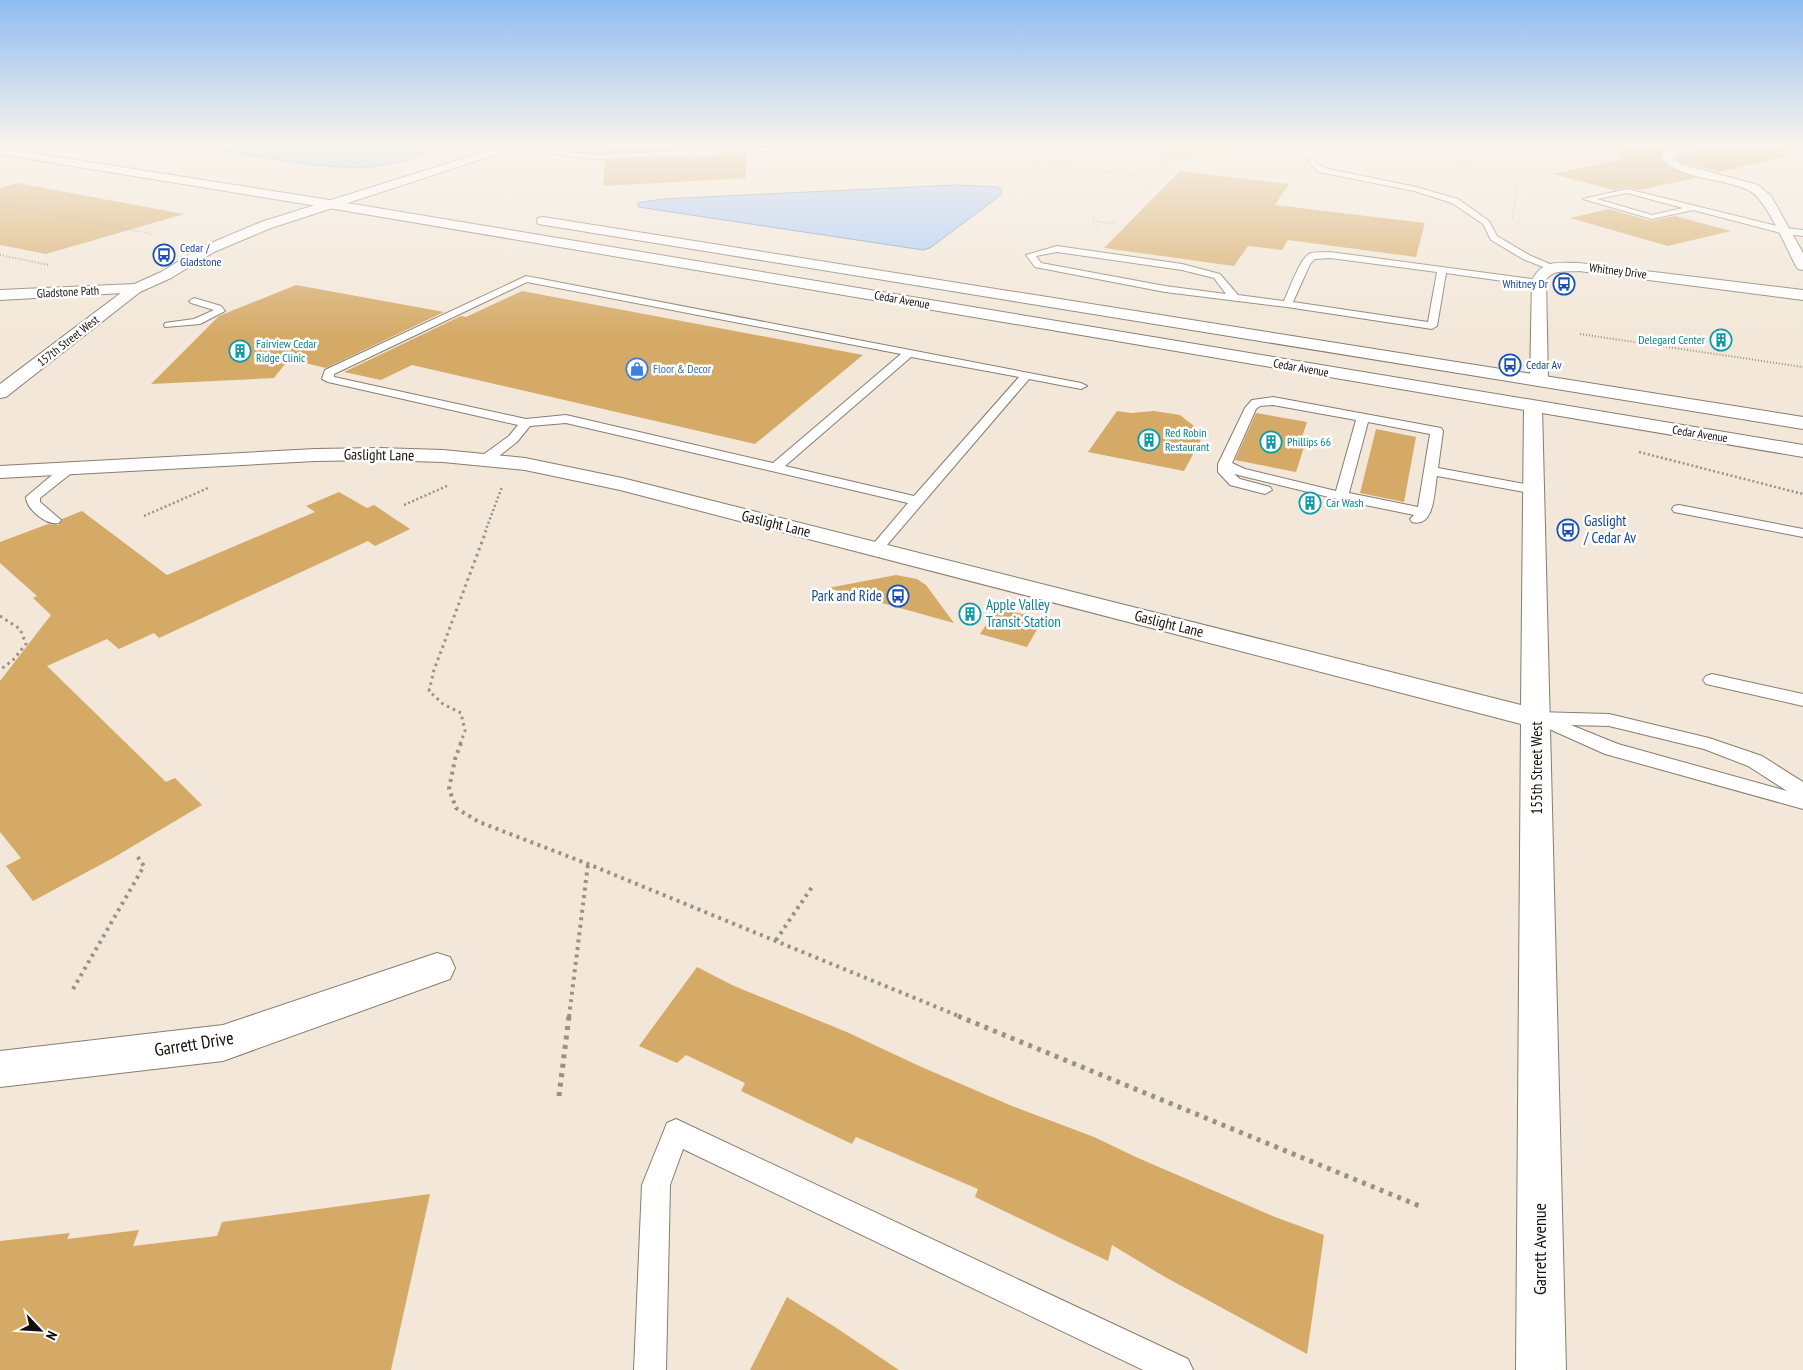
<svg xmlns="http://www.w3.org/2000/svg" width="1803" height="1370" font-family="'PT Sans Narrow',sans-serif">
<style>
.green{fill:#cee49c}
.water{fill:#a9c9fb;stroke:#7c91b2}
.building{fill:#d5aa67}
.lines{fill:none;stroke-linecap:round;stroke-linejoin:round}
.service-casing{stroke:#877e70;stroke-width:2}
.minor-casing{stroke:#877e70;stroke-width:2}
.tertiary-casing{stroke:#877e70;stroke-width:2}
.primary-casing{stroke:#877e70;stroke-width:2}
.path-far5{stroke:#9a9186;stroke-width:1;stroke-dasharray:1 2;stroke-linecap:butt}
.path-far4{stroke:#9a9186;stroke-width:2;stroke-dasharray:1 2;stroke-linecap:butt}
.path-far3{stroke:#9a9186;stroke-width:2.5;stroke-dasharray:2 2.5;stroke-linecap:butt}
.path-far2{stroke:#9a9186;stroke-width:3;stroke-dasharray:2.5 4;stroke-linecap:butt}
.path-far1{stroke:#9a9186;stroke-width:4;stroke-dasharray:3 4.5;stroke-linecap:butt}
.path{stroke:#9a9186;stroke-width:5;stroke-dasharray:4 5.5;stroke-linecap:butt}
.service{fill:#fff;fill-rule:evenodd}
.minor{fill:#fff;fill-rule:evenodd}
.tertiary{fill:#fff;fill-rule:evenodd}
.primary{fill:#fff;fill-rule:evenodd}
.labels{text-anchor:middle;stroke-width:5;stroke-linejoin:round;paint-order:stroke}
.far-transit-label{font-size:12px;fill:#164399;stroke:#fff;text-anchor:start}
.far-street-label{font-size:12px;fill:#120e09;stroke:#fff}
.far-culture-label{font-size:12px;fill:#0d838f;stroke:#fff;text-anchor:start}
.far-shop-label{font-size:12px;fill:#366cbe;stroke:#fff;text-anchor:start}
.street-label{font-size:15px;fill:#120e09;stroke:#fff}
.transit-label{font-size:15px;fill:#164399;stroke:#fff;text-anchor:start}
.culture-label{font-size:15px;fill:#0d838f;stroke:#fff;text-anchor:start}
.near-street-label{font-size:18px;fill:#120e09;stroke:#fff}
</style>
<rect width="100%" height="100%" fill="#f2e7d8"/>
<path class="green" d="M1169,144H1233L1226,153L1201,151L1193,162L1156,159Z"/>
<path class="water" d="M294,144H442C426,151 410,160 392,164C342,175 263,157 212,149Z
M955,185L996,187L1001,189L1002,194L930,248L923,250L638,207V203L662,199Z"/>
<path class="building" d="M607,144H745V146L606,153Z
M1621,144H1693L1666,149L1659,157L1668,166L1695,178L1640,190L1627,187L1614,190L1553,174L1627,158L1619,156Z
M1713,144H1782L1784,157L1719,172L1681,162L1675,157Z
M746,154V178L603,186L605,160Z
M1180,171L1289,184L1275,205L1425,223L1416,257L1288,240L1282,250L1248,246L1234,266L1104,248Z
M17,183L184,214L46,254L0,245V188Z
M1609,209L1651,221L1675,216L1731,231L1668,246L1570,218Z
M296,285L444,312L326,368L289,359L274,378L151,384L219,316Z
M522,291L863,355L755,444L412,365L381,380L344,372L461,316L466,317Z
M1117,411L1131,413L1154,411L1180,415L1204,434L1184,471L1088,452Z
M1256,413L1307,422L1302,437L1307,438L1296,472L1235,460Z
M1376,429L1416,437L1404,502L1360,493Z
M339,492L367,508L374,505L410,529L375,546L368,541L159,638L154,633L119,649L107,639L47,666L166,782L175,778L202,805L113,858L33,901L6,866L21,858L0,832V681L51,615L33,598L37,596L0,563V542L48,524L59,525L62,519L82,511L167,575L315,512L306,506Z
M896,575L917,579L926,585L954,623L828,588Z
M997,608L1043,619L1027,647L980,634Z
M697,967L732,985L849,1033L917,1065L1012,1106L1094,1137L1138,1158L1275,1217L1324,1235L1307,1354L1165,1277L1112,1245L1108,1261L975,1197L978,1189L856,1137L852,1144L741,1091L745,1083L686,1055L677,1063L639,1046Z
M430,1194L391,1370H0V1241L70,1233L67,1239L139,1230L133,1246L217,1236L222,1222Z
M787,1297L835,1327L899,1370H750Z"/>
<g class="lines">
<g class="service-casing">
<path id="service" d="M502,144L594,155L836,144H879L876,146L594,159L500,147V145Z
M952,144H997L977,149Z
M1700,144H1711L1677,153L1674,151Z
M1309,160H1313L1324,168L1416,187L1458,199L1489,221L1497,236L1529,255L1559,268L1554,271L1551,270L1523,259L1491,240L1483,224L1452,203L1414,191L1319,172L1309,162Z
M1627,189L1785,228L1803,230V236L1785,234L1693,210L1652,219L1583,199ZM1627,193L1683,208L1652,215L1597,199Z
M1057,246L1182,264L1220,274L1238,295L1284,301C1289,290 1300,259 1309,254C1315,251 1324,253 1330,252L1539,280L1544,283L1539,286L1446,273L1437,326L1432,329L1287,307L1165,292L1035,267L1026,255ZM1057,252L1182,270L1214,278L1226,294L1165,286L1041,263L1036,256ZM1330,258L1437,272L1428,322L1293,302L1310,264L1315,259Z
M526,276L1081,383L1087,386L1081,389L1029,379L881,552H871L869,549L908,503L566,423L530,426L517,442L490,463L485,464L478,460L480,457L509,436L518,425L328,382L322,379L325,370ZM527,282L901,354L773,463L566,415L526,419L334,377V374ZM911,357L1019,377L914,496L785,466Z
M194,298L221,306L225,311L200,324L165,327L164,325L165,323L194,319L214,310L191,303L189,301Z
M1273,397L1441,428L1443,431L1438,468L1535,486L1542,490L1535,494L1437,476C1434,491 1435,528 1412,522L1410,519L1414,515L1341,500L1234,474L1240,479L1270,487L1272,490L1265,494L1230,485L1218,472V464L1245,408L1252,400ZM1273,405L1356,420L1336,491L1245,469L1232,463L1256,409L1260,406ZM1368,422L1430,434L1418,507L1349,493Z
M69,464L76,468L74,471L40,498V502L61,520L59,523C47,526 26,509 26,497L64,465Z
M1679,505L1803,529V537L1674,512L1672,509L1674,506Z
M1712,674L1803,694V706L1706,684L1703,680L1706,676Z
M1536,712L1609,714L1709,738L1762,756L1803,782V809L1605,754L1538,724L1530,722L1527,718L1530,714ZM1571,725L1609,726L1704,749L1748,766L1787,791L1618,744Z
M676,1119L1188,1359L1193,1370H1143L683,1149L670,1185L666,1370H634L642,1185L667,1123Z"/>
</g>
<g class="minor-casing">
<path id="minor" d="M1677,148L1682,151L1672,157L1680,164L1758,185L1771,196L1803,253V270L1798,269L1796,266C1786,248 1767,200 1750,191C1725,177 1679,181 1661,157L1666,151Z
M1579,263L1803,290V300L1579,271C1568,272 1552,269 1546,280L1548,380L1545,384L1539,385L1533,384L1530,380L1532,280C1543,259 1558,263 1579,263Z
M135,284L140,286L143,289L140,292L0,300V290Z
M1533,401L1540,403L1542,407L1566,1370H1516L1521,724L620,490L525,470L443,462L379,460L315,461L0,478V466L315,449L379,448L443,450L525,458L622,478L1521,705L1524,407L1526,403Z
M437,953L450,957L455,968L450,979L223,1061L0,1087V1051L223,1025Z"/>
</g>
<g class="tertiary-casing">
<path id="tertiary" d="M498,144H506L507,146L498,154L271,228L214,252L171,278L140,292L6,397L0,398V384L130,286L161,272L204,246L261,222L490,150Z"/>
</g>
<g class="primary-casing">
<path id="primary" d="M0,148L311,197L1803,445V457L311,205L0,154Z
M543,217L1803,417V429L538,224L537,221L538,218Z"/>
</g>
<path class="path-far5" d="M1149,144L1144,147V154L1153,163L1169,167L1157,178
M1262,144L1296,146
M1337,148C1371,150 1403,155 1437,160C1464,165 1490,168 1514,182L1517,192L1512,219
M1006,160L1157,178L1137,197L1145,206
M0,204L151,234
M1093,217L1094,221L1102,222
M1094,230L1102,222L1112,223L1117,221"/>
<path class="path-far4" d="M0,255L49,265
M1580,334L1803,367"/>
<path class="path-far3" d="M1639,452L1803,494
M404,505L449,485
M144,516L208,488
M485,532L502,487"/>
<path class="path-far2" d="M0,616L20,629L26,644L13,660L0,670
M460,744L465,731L461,713L443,704L429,691L434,670L486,531"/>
<path class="path-far1" d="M461,743L455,759L449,789L456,808L479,822L588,864L961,1017
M776,940L812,887
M73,989L144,866L137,856
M569,1017L588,864"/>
<path class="path" d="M958,1016L1422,1207
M559,1096L569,1016"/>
<use href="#service" class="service"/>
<use href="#minor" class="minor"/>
<use href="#tertiary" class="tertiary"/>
<use href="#primary" class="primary"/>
</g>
<linearGradient id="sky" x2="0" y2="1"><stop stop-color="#8fbcf0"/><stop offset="0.43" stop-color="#f9f4ed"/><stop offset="1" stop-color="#f9f4ed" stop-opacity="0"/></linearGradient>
<rect width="1803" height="336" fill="url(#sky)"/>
<defs>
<g id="bus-ring" transform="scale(1.125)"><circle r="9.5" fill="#fff" stroke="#1a4fb4" stroke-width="1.5"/><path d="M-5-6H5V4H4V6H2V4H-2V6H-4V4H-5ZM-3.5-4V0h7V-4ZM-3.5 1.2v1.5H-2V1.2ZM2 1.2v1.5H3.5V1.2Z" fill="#1a4fb4"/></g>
<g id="building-ring" transform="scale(1.125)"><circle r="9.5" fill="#fff" stroke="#0f9aa8" stroke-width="1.5"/><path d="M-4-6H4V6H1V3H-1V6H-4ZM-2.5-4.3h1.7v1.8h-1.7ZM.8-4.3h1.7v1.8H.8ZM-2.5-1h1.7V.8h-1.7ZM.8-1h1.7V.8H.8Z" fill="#0f9aa8"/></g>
<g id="shop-ring" transform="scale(1.125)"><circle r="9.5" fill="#fff" stroke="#3f7fe0" stroke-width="1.5"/><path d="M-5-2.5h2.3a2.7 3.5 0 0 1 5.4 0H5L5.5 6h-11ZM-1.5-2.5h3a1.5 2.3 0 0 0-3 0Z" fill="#3f7fe0"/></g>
</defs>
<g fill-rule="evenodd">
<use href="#bus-ring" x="164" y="255"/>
<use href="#bus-ring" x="1564" y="284"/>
<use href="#building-ring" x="1721" y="340"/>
<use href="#building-ring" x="240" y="351"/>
<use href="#bus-ring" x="1510" y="365"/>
<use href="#shop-ring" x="637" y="369"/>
<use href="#building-ring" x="1149" y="440"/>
<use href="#building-ring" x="1271" y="442"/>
<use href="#building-ring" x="1310" y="503"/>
<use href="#bus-ring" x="1568" y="530"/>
<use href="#bus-ring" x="898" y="596"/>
<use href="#building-ring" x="970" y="614"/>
</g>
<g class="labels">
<g class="far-transit-label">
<text x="180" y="252">Cedar /<tspan x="180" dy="14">Gladstone</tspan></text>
<text x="1548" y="288" text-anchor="end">Whitney Dr</text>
<text x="1526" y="369">Cedar Av</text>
</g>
<g class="far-street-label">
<text transform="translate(1618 271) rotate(7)" y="4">Whitney Drive</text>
<text transform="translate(68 292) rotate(-3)" y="4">Gladstone Path</text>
<text transform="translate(902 300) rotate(10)" y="4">Cedar Avenue</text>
<text transform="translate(68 341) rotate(-38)" y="4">157th Street West</text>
<text transform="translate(1301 368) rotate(10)" y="4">Cedar Avenue</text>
<text transform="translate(1700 434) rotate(9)" y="4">Cedar Avenue</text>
</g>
<g class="far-culture-label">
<text x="1705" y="344" text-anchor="end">Delegard Center</text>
<text x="256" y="348">Fairview Cedar<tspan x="256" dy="14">Ridge Clinic</tspan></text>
<text x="1165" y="437">Red Robin<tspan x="1165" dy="14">Restaurant</tspan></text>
<text x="1287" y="446">Phillips 66</text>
<text x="1326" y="507">Car Wash</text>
</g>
<g class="far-shop-label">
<text x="653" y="373">Floor &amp; Decor</text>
</g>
<g class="street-label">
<text transform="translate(379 455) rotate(1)" y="5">Gaslight Lane</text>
<text transform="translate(776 524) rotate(14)" y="5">Gaslight Lane</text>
<text transform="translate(1169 624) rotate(14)" y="5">Gaslight Lane</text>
<text transform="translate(1537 768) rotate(-90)" y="5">155th Street West</text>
</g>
<g class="transit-label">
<text x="1584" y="526">Gaslight<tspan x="1584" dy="17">/ Cedar Av</tspan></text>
<text x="882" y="601" text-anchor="end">Park and Ride</text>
</g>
<g class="culture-label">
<text x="986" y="610">Apple Valley<tspan x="986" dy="17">Transit Station</tspan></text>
</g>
<g class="near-street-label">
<text transform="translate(194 1044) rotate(-9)" y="6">Garrett Drive</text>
<text transform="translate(1540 1249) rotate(-90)" y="6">Garrett Avenue</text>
</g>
</g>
<g transform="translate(40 1330) rotate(115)" stroke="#ffffff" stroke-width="4" paint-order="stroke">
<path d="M0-4L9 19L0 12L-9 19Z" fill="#120e09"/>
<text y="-8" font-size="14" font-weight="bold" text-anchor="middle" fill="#120e09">N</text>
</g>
</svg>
